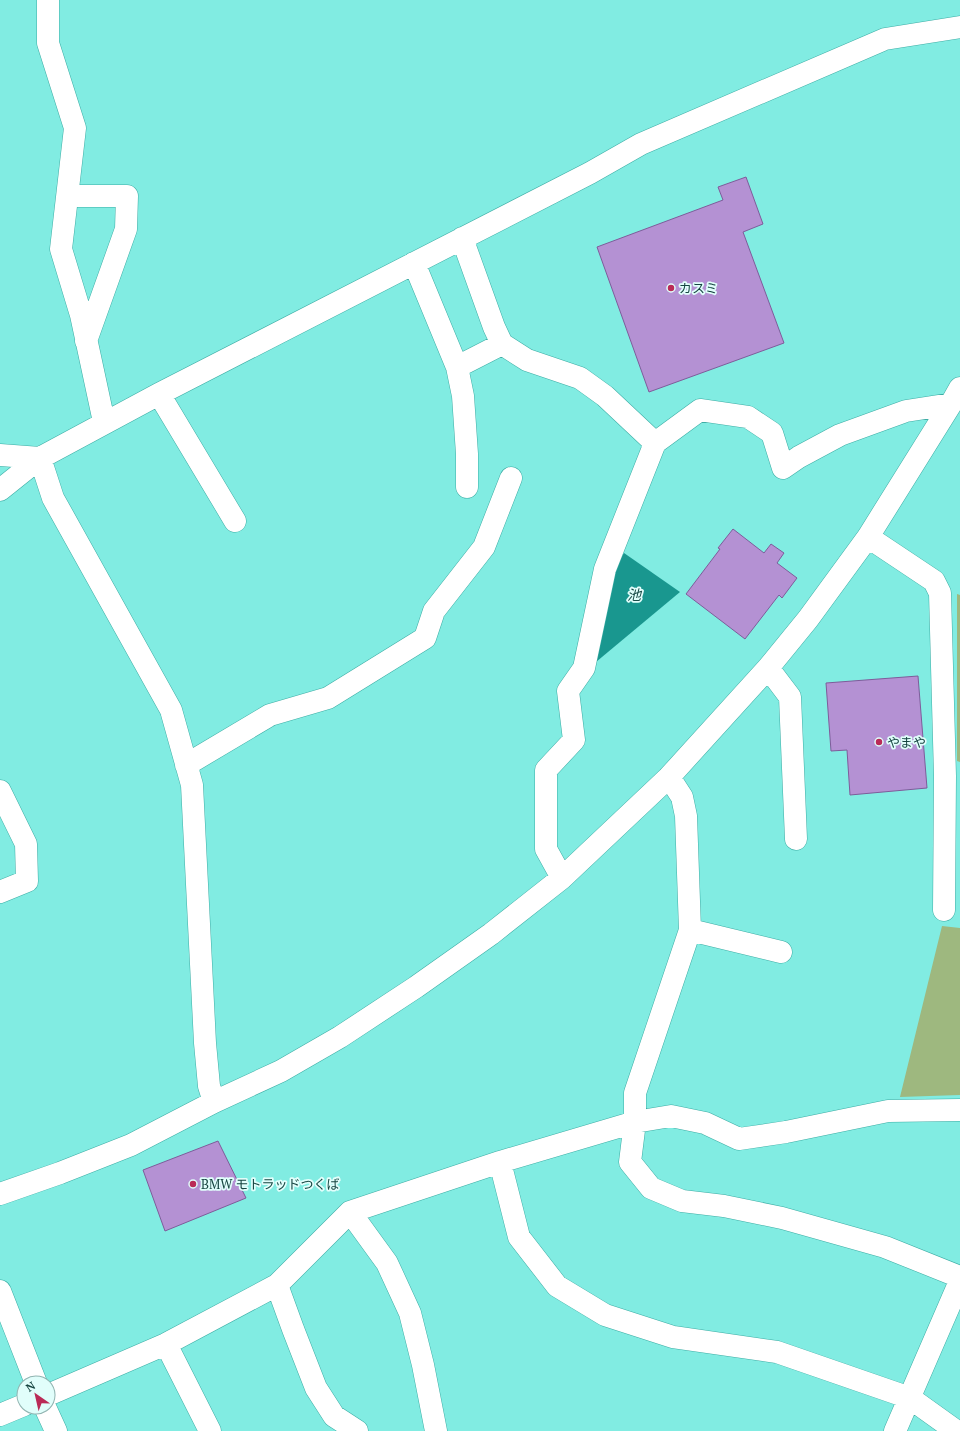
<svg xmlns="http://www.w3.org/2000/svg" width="960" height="1431" font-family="'PT Serif','Noto Sans JP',serif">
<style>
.green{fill:#9eb87f}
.water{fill:#19978f}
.building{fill:#b491d3;stroke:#7e5c9a}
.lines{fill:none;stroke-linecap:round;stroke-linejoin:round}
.minor-casing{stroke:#3dada5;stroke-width:23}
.minor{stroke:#fff;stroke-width:22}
.poi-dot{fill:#ba2b57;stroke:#e1fefb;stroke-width:1.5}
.labels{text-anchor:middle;stroke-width:3.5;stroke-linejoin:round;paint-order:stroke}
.poi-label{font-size:13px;fill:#164541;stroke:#e1fefb;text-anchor:start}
.water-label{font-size:14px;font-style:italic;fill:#1a4c48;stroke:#e1fefb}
</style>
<rect width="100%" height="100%" fill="#81ece2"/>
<path class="green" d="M957,594L960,595V762L957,761Z
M942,926L960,928V1095L900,1097Z"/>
<path class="water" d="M624,553L680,592L590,667L611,572Z"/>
<path class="building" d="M746,177L763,224L743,232L784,343L649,392L597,247L723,200L718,187Z
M733,529L764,553L771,544L784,553L777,563L797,578L782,598L779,595L745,639L686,594L720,549L718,548Z
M918,676L927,788L850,795L847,750L831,751L826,683Z
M218,1141L246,1198L165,1231L143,1170Z"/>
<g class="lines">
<g class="minor-casing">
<path id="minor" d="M48,0V43L75,128L61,249L81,315L104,422
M68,196H127L126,229L86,341
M462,238L494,327L502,344L527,360L580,378L605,396L655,443
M414,263L457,367L463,396L467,454V487
M457,367L502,344
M159,394L235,521
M0,455L40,458L0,490
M868,537L934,581L940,593L945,776L944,910
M768,668L790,697L796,839
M186,765L270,715L328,698L425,638L434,611L484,547L511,478
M0,791L26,844L27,881L0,892
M562,878L546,849V770L574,740L568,691L584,668L605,569L655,443L700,410L748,417L772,433L783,468L799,457L840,435L906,411L951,404
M690,930L781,952
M214,1102L209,1086L205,1043L192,785L171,710L53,498L40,458L159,394L590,173L641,144L885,39L960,27
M960,1110L888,1111L786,1132L739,1139L705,1123L671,1116L635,1122L630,1162L651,1188L682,1201L724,1206L782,1218L885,1247L960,1277
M500,1162L519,1237L557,1286L605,1315L673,1337L777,1352L910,1398L956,1431
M0,1194L60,1173L131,1145L214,1102L281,1071L340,1037L416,987L491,934L562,878L669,777L768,668L808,619L868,537L951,404L960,388
M350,1212L387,1263L410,1313L423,1365L436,1431
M277,1285L293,1329L316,1388L334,1416L357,1431
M0,1291L36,1383
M166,1344L210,1431
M48,1395L166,1344L277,1285L350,1212L500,1162L635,1122V1093L690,930L686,816L682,797L669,777
M45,1407L56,1431
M0,1415L24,1405
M895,1431L960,1281"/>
</g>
<use href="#minor" class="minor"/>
</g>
<g class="poi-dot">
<circle cx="671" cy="288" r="4"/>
<circle cx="879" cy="742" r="4"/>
<circle cx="193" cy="1184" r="4"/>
</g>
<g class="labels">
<g class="poi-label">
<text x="679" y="293">カスミ</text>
<text x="887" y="747">やまや</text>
<text x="201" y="1189">BMW モトラッドつくば</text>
</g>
<g class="water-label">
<text x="634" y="600">池</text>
</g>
</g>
<g transform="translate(36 1395) rotate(326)"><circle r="19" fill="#e1fefb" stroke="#90b4b1"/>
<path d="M0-3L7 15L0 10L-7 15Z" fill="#ba2b57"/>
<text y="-6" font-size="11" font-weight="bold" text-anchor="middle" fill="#164541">N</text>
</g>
</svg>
